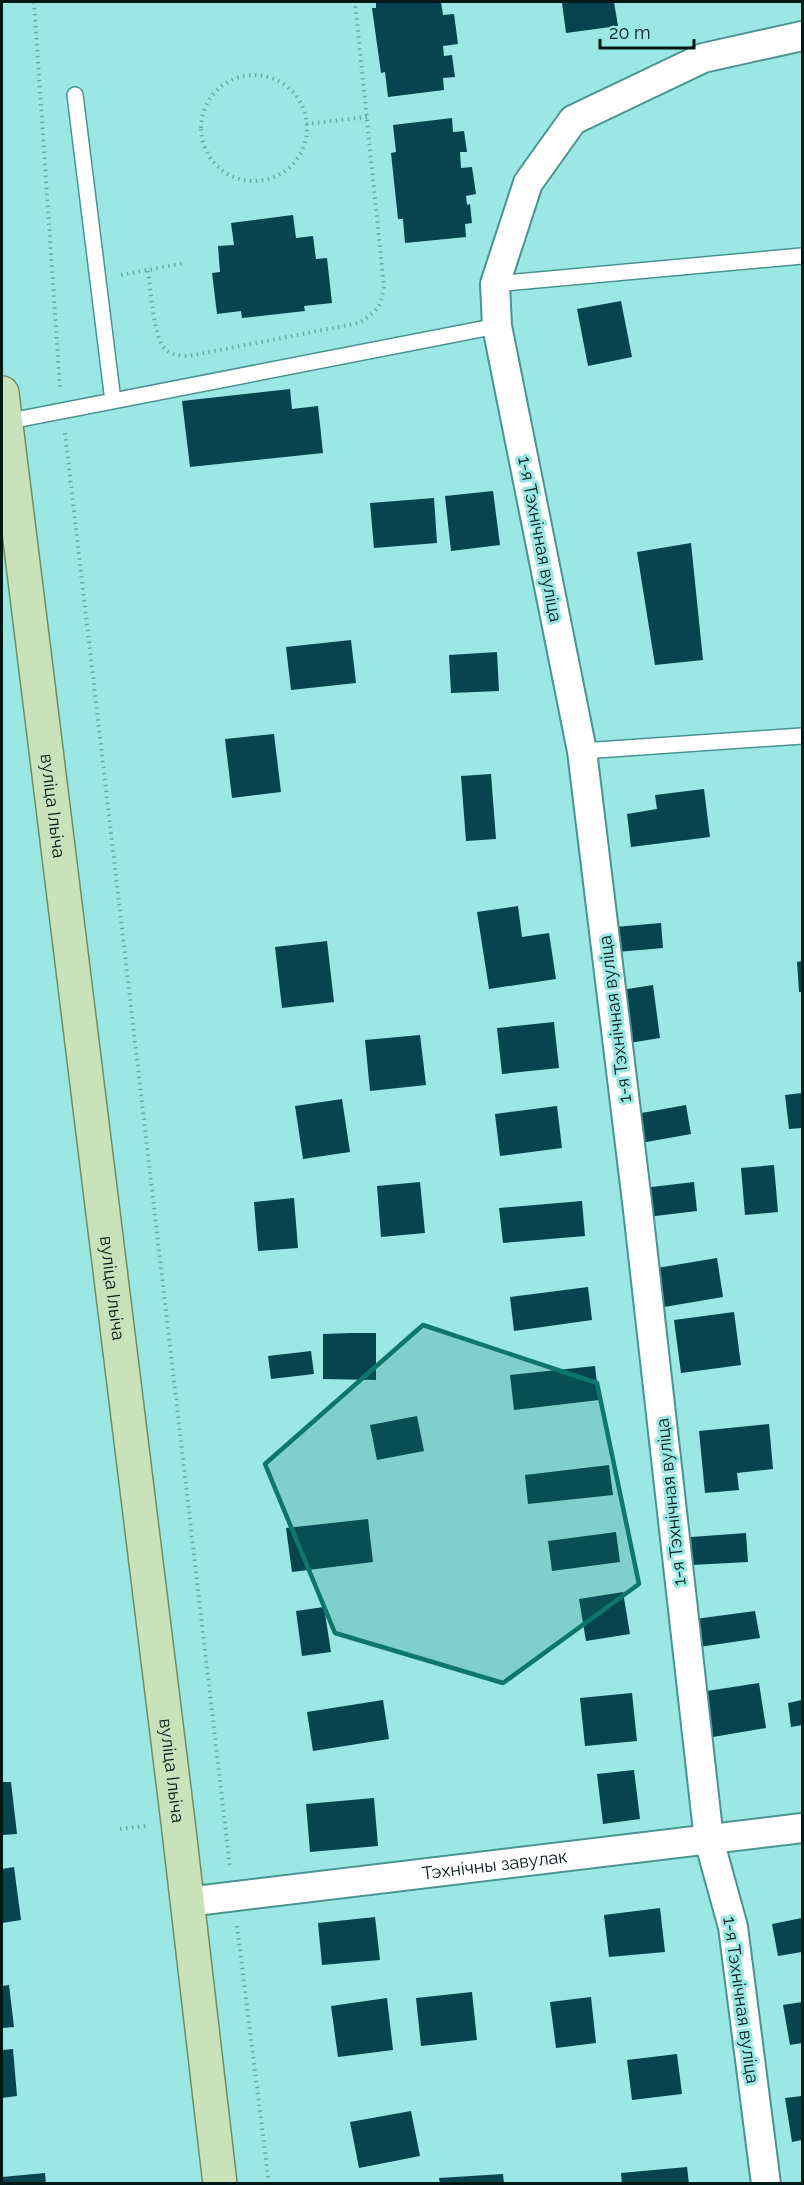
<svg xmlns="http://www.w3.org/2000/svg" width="804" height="2185" font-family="Raleway,sans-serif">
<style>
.building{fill:#06444f}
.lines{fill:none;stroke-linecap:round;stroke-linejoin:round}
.service-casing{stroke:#499492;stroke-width:18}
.minor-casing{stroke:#499492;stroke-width:32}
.primary-casing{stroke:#6d8e63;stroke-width:36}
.path{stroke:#6ca8a6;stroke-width:4;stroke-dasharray:1.5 4.5;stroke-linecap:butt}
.service{stroke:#fff;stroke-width:15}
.minor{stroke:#fff;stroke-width:28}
.primary{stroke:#cae2ba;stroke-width:33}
.marked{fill:#0f766e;fill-opacity:0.2;stroke:#0f766e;stroke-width:4.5;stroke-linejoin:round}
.labels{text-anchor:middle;stroke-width:6;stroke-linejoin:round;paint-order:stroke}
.street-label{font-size:18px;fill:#011817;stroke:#9be7e4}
</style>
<rect width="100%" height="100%" fill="#9be7e4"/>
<path class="building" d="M376,2H441L443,15L454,14L458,44L443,46L444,56L452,55L455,77L443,78L444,90L388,97L385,72L381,73L372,8H376Z
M571,2H614L618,26L566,33L562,3Z
M452,118L453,132L464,131L467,152H460L461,168L472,167L476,194L466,196L467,205L470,204L472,223L465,224L466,237L405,243L403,219H398L391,153L396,152L393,125Z
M293,215L296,238L313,236L316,259L327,258L332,303L304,306L305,311L242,318L241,311L217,314L212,273L220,272L218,246L234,245L231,223Z
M621,301L632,357L588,366L577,309Z
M290,389L292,409L318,406L323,453L190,467L182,401Z
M493,491L500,545L451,551L445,496Z
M434,498L437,543L374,548L370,503Z
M691,543L703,660L655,665L637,552Z
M351,640L356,683L291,690L286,647Z
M497,652L499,691L451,693L449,655Z
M274,734L281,792L232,798L225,739Z
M491,774L496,839L466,841L461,776Z
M704,789L710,837L631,847L627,814L657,809L655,795Z
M518,906L522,937L549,933L556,979L489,989L477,912Z
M661,923L663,948L617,952L615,927Z
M327,941L334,1002L282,1008L275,947Z
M802,961V992H799L797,962Z
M653,985L660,1038L629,1043L621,990Z
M554,1022L559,1068L502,1074L497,1028Z
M420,1035L426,1085L370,1091L365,1040Z
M802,1093V1128L789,1129L785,1095Z
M342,1099L350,1152L303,1159L295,1106Z
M686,1105L691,1134L641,1143L636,1114Z
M557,1106L562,1148L500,1156L495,1114Z
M774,1165L778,1212L745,1215L741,1168Z
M420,1182L425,1233L381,1237L377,1186Z
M694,1182L697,1211L647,1217L643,1188Z
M294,1198L298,1248L258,1251L254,1202Z
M582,1201L585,1236L503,1243L499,1208Z
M717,1258L723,1297L664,1307L657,1268Z
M588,1287L592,1320L514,1331L510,1297Z
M734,1312L741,1365L681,1373L674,1320Z
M351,1333H376V1380L323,1379V1334Z
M311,1351L314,1374L271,1379L268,1356Z
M595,1366L599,1400L514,1410L510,1375Z
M417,1416L424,1451L377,1460L370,1425Z
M769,1424L773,1469L737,1473L739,1490L705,1493L699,1431Z
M609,1465L613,1495L528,1504L525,1475Z
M368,1519L373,1562L292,1572L286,1528Z
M616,1532L620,1562L552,1571L548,1541Z
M746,1533L748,1562L692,1565L691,1537Z
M623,1592L630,1634L586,1641L579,1599Z
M324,1607L331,1652L302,1656L296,1611Z
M755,1611L760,1638L699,1647L695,1619Z
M759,1683L766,1728L707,1738L700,1692Z
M632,1693L637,1741L585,1746L580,1698Z
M383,1700L389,1739L313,1751L307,1712Z
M802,1700V1725L791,1727L788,1703Z
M634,1770L640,1819L603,1824L597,1774Z
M2,1782H11L17,1834L2,1835Z
M374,1798L378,1846L310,1852L306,1804Z
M14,1867L21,1920L2,1923V1869Z
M660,1908L665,1952L609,1957L604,1915Z
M375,1917L380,1960L322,1965L318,1923Z
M802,1918V1952L778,1956L772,1924Z
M9,1985L14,2027L2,2028V1986Z
M472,1992L477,2040L421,2046L416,1998Z
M591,1997L596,2043L556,2048L550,2002Z
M387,1998L393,2050L338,2057L331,2006Z
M802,2002V2043L790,2045L783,2005Z
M13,2049L17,2096L2,2098V2050Z
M677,2054L682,2094L632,2100L627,2060Z
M802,2096V2140L792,2142L785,2098Z
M411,2111L420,2156L359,2168L350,2122Z
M687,2167L689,2184H622L621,2173Z
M45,2173L46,2184H2V2177Z
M503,2174L504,2184H440L439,2178Z"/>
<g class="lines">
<g class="service-casing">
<path id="service" d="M75,95L113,401
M495,284L802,256
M5,422L497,326
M582,751L802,736"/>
</g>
<g class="minor-casing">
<g id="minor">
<path id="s1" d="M187,1902L802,1828"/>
<path d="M766,2184L733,1927L709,1840L638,1210L582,751L497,326L495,284L528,183L573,120L703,58L802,36"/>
</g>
</g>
<g class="primary-casing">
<g id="primary">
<path id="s2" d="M2,393L178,1822L220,2184"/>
</g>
</g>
<path class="path" d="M34,2L60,387
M201 128a53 53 0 1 1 106 0a53 53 0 1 1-106 0Z
M306,124L367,117
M148,271C151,289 153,339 166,350C172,355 181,356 189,356L359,323C376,311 381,309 384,287L355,2
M121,275L185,263
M65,433L230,1868
M120,1829L146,1826
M237,1926L269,2184"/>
<use href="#service" class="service"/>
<use href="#minor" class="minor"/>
<use href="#primary" class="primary"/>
</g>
<path class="marked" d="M423,1325L597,1383L639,1584L503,1683L335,1633L265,1464Z"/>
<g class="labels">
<g class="street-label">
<text transform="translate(540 539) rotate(79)" y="6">1-я Тэхнічная вуліца</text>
<text dy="6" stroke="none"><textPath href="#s2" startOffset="416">вуліца Ільіча</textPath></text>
<text transform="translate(615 1019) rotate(-97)" y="6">1-я Тэхнічная вуліца</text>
<text dy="6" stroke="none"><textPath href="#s2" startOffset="902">вуліца Ільіча</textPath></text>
<text transform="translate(671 1502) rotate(-96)" y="6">1-я Тэхнічная вуліца</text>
<text dy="6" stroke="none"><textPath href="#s2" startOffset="1388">вуліца Ільіча</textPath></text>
<text dy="6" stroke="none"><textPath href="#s1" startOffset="310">Тэхнічны завулак</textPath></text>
<text transform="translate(741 2000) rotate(82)" y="6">1-я Тэхнічная вуліца</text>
</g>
</g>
<rect width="804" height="2185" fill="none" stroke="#011817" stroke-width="6"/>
<path d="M600 39v9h94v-9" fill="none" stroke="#011817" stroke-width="3"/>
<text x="609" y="39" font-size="18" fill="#011817" stroke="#9be7e4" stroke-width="4.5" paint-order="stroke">20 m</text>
</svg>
